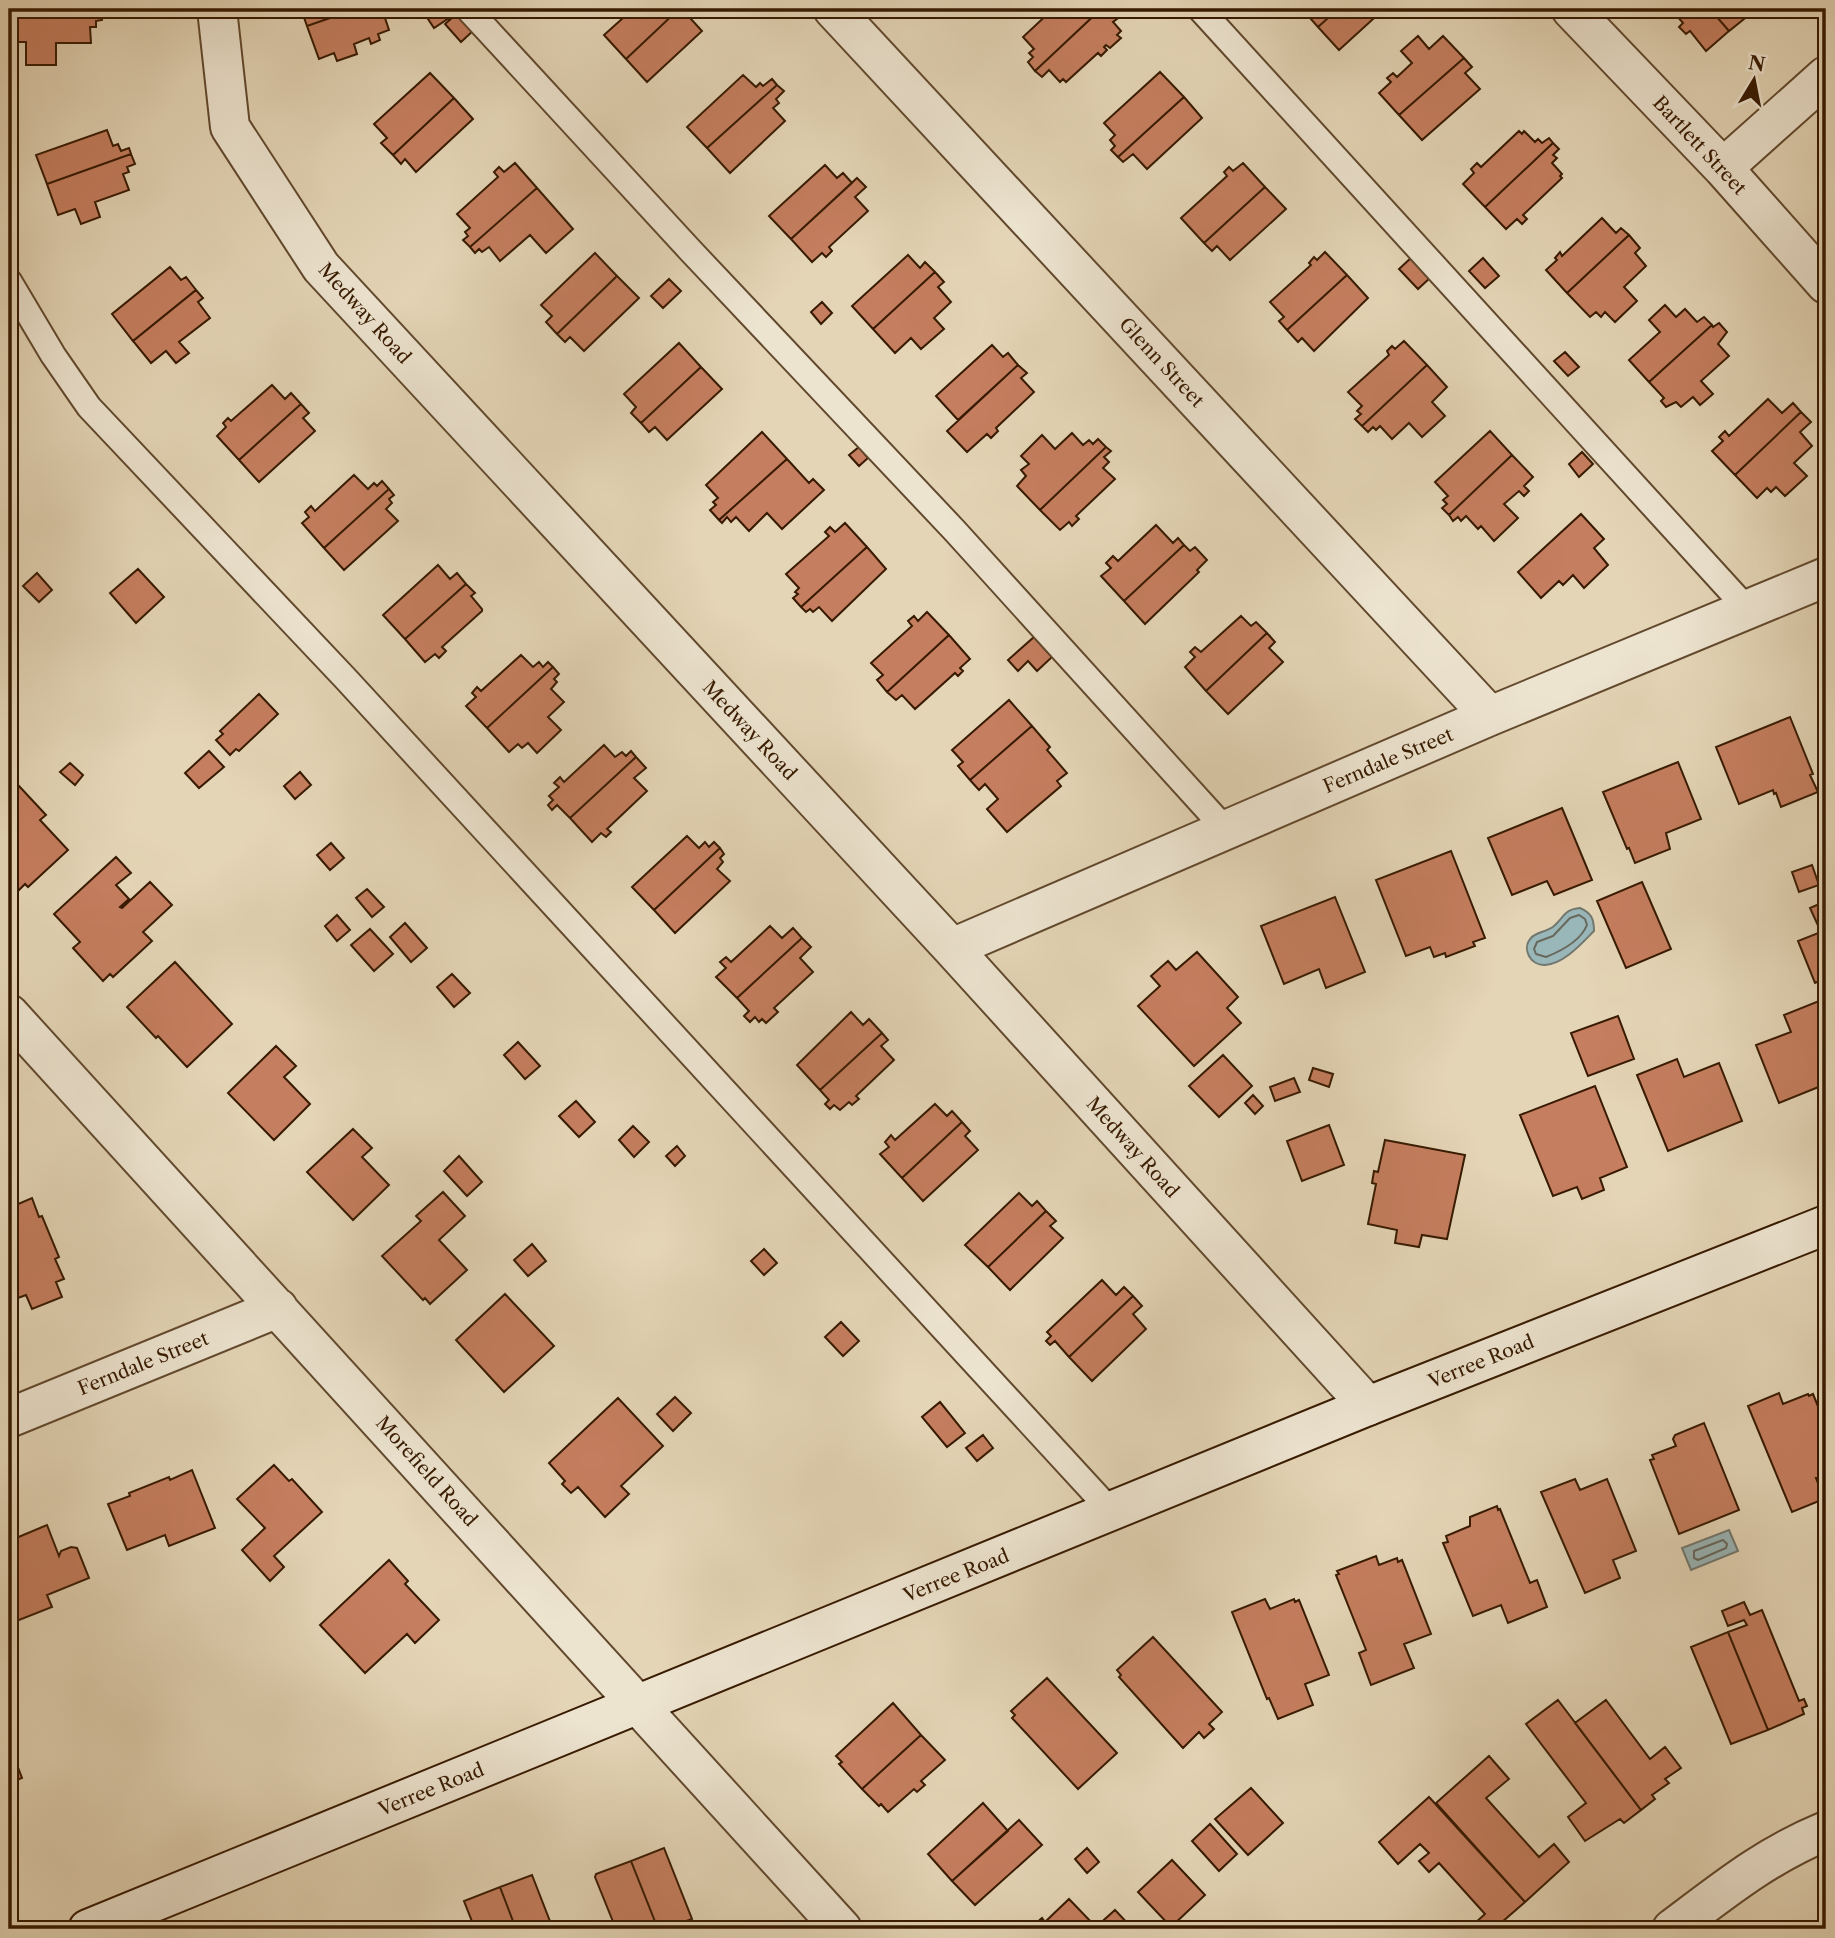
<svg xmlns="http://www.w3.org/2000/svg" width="1835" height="1938" font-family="'Libre Caslon Text',serif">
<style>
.water{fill:#99b6b8;stroke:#72786f;stroke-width:2}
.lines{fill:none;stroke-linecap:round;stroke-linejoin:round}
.shore{stroke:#68685c;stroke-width:2}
.building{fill:#c57e5f;stroke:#371a01;stroke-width:2}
.service-casing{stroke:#62492e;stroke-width:28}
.minor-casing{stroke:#62492e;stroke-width:42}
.secondary-casing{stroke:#371a01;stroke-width:42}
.service{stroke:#ede4d0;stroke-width:24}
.minor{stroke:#ede4d0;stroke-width:38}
.secondary{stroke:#ede4d0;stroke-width:38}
.labels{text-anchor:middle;stroke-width:5;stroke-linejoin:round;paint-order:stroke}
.street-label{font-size:19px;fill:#371a01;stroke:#ede4d0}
</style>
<rect width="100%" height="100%" fill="#e4d5b6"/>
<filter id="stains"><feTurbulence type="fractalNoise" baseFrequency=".00286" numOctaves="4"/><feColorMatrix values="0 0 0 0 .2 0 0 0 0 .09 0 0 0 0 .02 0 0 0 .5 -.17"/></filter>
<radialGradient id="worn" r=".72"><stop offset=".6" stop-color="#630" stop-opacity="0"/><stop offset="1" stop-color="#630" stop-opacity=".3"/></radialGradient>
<path class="water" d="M1580,908C1591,913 1594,918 1594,931C1582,943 1564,964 1545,965C1531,966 1521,949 1531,938C1536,932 1547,932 1554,926C1564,917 1565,909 1580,908Z
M1729,1530L1738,1551L1691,1570L1682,1548Z"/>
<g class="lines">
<path class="shore" d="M1579,915L1585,919L1587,925C1581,940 1561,951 1546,957L1536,954L1534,949L1537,942L1553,936L1570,918Z
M1723,1540L1727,1544L1726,1548L1698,1560L1694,1558V1551Z"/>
</g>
<path class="building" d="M16,9H102V12L16,13Z
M301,9H356L307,26Z
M356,9H382L389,30L378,34L380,40L371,44L369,38L354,44L357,54L337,61L334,53L319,59L307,26Z
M437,9H442L449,18L434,28L426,16Z
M633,9H679L626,59L604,35Z
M679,9H693L696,12L690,18L702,31L647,82L626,59Z
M1053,9H1101L1035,71L1028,62L1033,57L1029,53L1034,49L1023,37Z
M1101,9L1108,16L1111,13L1117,19L1113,22L1121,31L1117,35L1121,38L1110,48L1106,45L1104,47L1107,50L1101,56L1098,53L1066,82L1063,79L1060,82L1049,70L1042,77L1035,71Z
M1302,9H1338L1318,27Z
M1338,9H1384L1339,50L1318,27Z
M1671,9H1710L1729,31L1706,51L1690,31L1686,34L1679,27L1683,23Z
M1710,9H1752L1754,11L1729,31Z
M102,12V20L96,21V27H90L91,43H56V65H26V42H16V13Z
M459,12L475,29L461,42L445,24Z
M1418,36L1429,49L1443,36L1464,58L1399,115L1379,93L1391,82L1387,78L1393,73L1397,77L1412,63L1401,51Z
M1464,58L1472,67L1465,73L1480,89L1422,140L1399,115Z
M1160,72L1184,97L1118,157L1111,150L1115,146L1110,140L1115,135L1104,123Z
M430,73L454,98L393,155L381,143L387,138L374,124Z
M743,75L756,87L760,83L763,86L772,79L777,85L707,148L687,127Z
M777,85L784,91L776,99L779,103L773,108L785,121L730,173L707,148Z
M1184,97L1202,118L1147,169L1133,154L1123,162L1118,157Z
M454,98L473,119L416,172L405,159L401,164L393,155Z
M107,130L113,146L118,144L121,151L129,148L131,154L47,184L36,155Z
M1519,131L1522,134L1524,131L1535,142L1538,139L1542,143L1549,138L1553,143L1485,207L1463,184L1474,173L1471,169L1477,163L1481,167Z
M1553,143L1559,149L1553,155L1557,158L1552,163L1562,174L1560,176L1562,178L1523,215L1527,219L1522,224L1517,219L1506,229L1485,207Z
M131,154L135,164L127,167L129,172L123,174L129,190L95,202L100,217L81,224L75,209L58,215L47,184Z
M515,163L537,188L470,247L463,240L468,236L465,232L470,228L457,214L498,177L494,172L499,167L504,172Z
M1243,163L1265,187L1204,243L1181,218L1227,176L1224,172L1229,167L1233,171Z
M825,165L837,178L843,173L852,183L791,239L769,216Z
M857,178L866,187L855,197L868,211L829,247L832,251L826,257L822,253L812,262L791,239Z
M1265,187L1286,209L1230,260L1217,246L1212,251L1204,243Z
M537,188L573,229L546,253L530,235L500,261L489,247L482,252L479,249L475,253L470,247Z
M1602,218L1616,233L1621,228L1629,235L1567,293L1546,270L1557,260L1555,258L1560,252L1562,256Z
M1629,235L1640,248L1635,253L1646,266L1624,287L1637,301L1615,322L1605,312L1601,317L1596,312L1590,317L1567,293Z
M1325,252L1347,275L1287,330L1279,321L1284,317L1270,302L1311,265L1309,263L1314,257L1317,260Z
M595,253L617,276L557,334L546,322L552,316L541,305Z
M908,255L920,268L925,262L935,272L873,329L852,306Z
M1412,257L1431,277L1418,289L1399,269Z
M1483,258L1499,276L1485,288L1469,271Z
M170,267L181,280L186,277L196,290L133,341L112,314Z
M935,272L944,282L938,287L951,302L934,318L944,329L921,349L911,338L895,353L873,329Z
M1347,275L1368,298L1314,351L1302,338L1298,342L1287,330Z
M617,276L639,298L584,351L570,337L565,342L557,334Z
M669,279L681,291L663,308L651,296Z
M196,290L203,298L198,302L210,318L179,342L189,353L176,363L166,351L151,363L133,341Z
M822,302L832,313L821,324L811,312Z
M1665,305L1676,317L1685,309L1697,322L1704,317L1712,325L1649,382L1629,360L1660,332L1649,320Z
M1719,323L1727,332L1718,344L1729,356L1701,381L1713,394L1700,405L1693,397L1681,407L1676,402L1666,407L1661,401L1664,398L1649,382L1712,325L1713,327Z
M1404,341L1427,365L1362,426L1355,419L1361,414L1357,411L1362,406L1348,392L1389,355L1387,351L1392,346L1395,349Z
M679,343L701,367L641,423L631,413L636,407L624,394Z
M992,345L1003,357L1008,353L1018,365L958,420L936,396Z
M1565,352L1579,367L1568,376L1554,361Z
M1018,365L1027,373L1021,378L1034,392L996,428L998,431L991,438L987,434L967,452L947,431Z
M1427,365L1447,387L1432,402L1445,416L1422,437L1409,423L1392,439L1380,426L1376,430L1373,427L1368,432L1362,426Z
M701,367L722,389L667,440L655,427L649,432L641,423Z
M272,385L285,399L291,393L301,404L239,460L217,436L226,427L223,423L228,418L231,421Z
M1768,399L1782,413L1793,403L1801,412L1735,475L1712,451L1723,441L1719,437L1725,431L1729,436Z
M301,404L309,413L303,418L315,431L259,482L239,460Z
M1801,412L1811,422L1800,432L1812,446L1794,463L1807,476L1785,496L1776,487L1771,492L1767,488L1757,498L1735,475Z
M1490,431L1512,455L1449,515L1442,508L1447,504L1443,500L1448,496L1435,482Z
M762,432L787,459L719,520L710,510L716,505L713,502L718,498L706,485Z
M1072,433L1083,445L1089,440L1093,444L1098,439L1106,447L1040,510L1017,486L1026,476L1021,470L1029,464L1021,456L1042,435L1055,449Z
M859,447L868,458L859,466L849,455Z
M1106,447L1111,451L1104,457L1109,462L1103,468L1115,479L1076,516L1079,519L1072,526L1069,522L1060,530L1040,510Z
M1582,452L1593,464L1579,477L1569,464Z
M1512,455L1533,477L1524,486L1529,491L1524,496L1519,491L1504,504L1518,518L1494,541L1481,526L1478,529L1466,516L1461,521L1458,517L1453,521L1449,515Z
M787,459L809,483L813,479L824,490L782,529L767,513L749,531L736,517L731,522L727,517L722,523L719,520Z
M354,475L368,489L374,483L377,486L382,481L389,489L324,548L302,523L309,517L305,512L311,506L315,511Z
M389,489L394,495L389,499L392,503L386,509L398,521L344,570L324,548Z
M1581,514L1604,539L1594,548L1608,565L1584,588L1573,575L1563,585L1559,581L1541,598L1518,572Z
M845,523L867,547L801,607L793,598L798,594L795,592L799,588L786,574L829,536L825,532L830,527L835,532Z
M1156,525L1173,543L1178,538L1184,545L1124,601L1101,576L1111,568L1106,563L1113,556L1118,561Z
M1184,545L1190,551L1195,547L1207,560L1197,570L1199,572L1145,624L1124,601Z
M867,547L886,569L832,621L819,607L813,612L810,609L806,612L801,607Z
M438,565L450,579L457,573L466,584L405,639L383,615Z
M138,569L164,597L136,623L110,593Z
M37,573L52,590L39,602L23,586Z
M466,584L475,593L471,596L482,609V611L442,647L446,651L439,658L435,654L425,662L405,639Z
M927,612L949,635L887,692L877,680L883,675L871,663L912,626L908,621L914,616L918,621Z
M1241,616L1251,626L1256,622L1267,633L1206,691L1185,667L1195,657L1190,652L1195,647L1201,652Z
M1267,633L1275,642L1269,648L1283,662L1228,714L1206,691Z
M949,635L970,659L960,668L963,671L958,676L955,673L915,709L902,695L896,700L887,692Z
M1034,637L1052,657L1037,671L1028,661L1018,671L1008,660Z
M521,655L533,667L539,662L543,667L548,662L553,667L487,728L466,706L476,697L472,693L477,687L481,691Z
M553,667L559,674L554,679L557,682L551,689L564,702L548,717L561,730L537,753L528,743L522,748L518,744L509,752L487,728Z
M259,694L278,714L239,751L236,749L230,755L216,740L223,734L220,731Z
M1009,700L1032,726L970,780L958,766L963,762L952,750Z
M1790,717L1813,774L1810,775L1818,792L1781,807L1776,793L1774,794L1773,790L1739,804L1716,747Z
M1032,726L1050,747L1047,750L1067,773L1057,781L1061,786L1007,832L987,809L998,799L985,784L979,790L970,780Z
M604,745L615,757L622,752L626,756L631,751L636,757L570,818L557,805L552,810L548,805L553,800L549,796L559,787L554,783L560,777L564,782Z
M209,751L224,767L199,788L185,773Z
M636,757L646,768L634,778L647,791L607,829L611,832L606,837L601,833L592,842L570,818Z
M1678,762L1701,819L1666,833L1670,849L1635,863L1629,848L1627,849L1603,792Z
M70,763L83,775L75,785L60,772Z
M300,772L311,785L295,799L284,786Z
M19,786L46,815L40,820L68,850L28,887L25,884L18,891L9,881V796Z
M1562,808L1592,880L1554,895L1547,881L1512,895L1488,838Z
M687,836L699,848L705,842L709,847L714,842L720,848L654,910L632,887Z
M331,843L344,858L330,870L317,855Z
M720,848L724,854L720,858L723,862L717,869L730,881L675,933L654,910Z
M1451,851L1485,938L1473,942L1475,946L1446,957L1445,953L1434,957L1430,947L1406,956L1376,880Z
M116,857L131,873L116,885L129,899L120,907L122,908L150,882L172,905L143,932L152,941L113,977L110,974L103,981L73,948L80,942L54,914Z
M1812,865L1819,885L1799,892L1792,872Z
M1642,882L1671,949L1626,968L1597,901Z
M367,889L384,907L372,917L356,898Z
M1335,897L1365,972L1326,988L1319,969L1284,984L1261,926Z
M1826,901V978L1815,983L1798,941L1821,932L1810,908Z
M337,915L350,930L337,941L325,926Z
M405,923L427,948L411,962L390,937Z
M770,926L782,938L793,928L802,938L737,998L716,977L726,968L720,962L726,957L731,962Z
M370,929L393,954L374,971L351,945Z
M802,938L811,947L800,958L813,972L774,1008L778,1012L766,1023L762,1019L759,1022L755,1017L750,1022L744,1016L749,1011L737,998Z
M1197,952L1238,997L1227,1008L1241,1023L1194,1066L1138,1006L1160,986L1151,976L1168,961L1176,970Z
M175,962L232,1024L187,1067L158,1036L156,1038L127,1007Z
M452,974L470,993L454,1007L437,987Z
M1819,1001L1826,1017V1084L1779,1103L1756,1045L1791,1032L1784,1015Z
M851,1012L863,1025L869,1019L882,1033L820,1090L797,1065Z
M1618,1016L1634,1059L1588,1076L1571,1033Z
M882,1033L888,1040L881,1046L894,1060L856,1096L859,1099L852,1105L849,1102L840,1110L834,1105L830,1109L825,1104L829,1100L820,1090Z
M518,1042L540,1066L525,1079L504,1055Z
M276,1046L296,1066L284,1077L310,1104L274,1140L228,1093Z
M1223,1055L1252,1086L1219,1117L1189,1086Z
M1677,1059L1684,1077L1719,1063L1742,1121L1668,1151L1637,1075Z
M1313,1068L1333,1074L1329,1087L1309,1080Z
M1294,1078L1300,1092L1275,1101L1270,1087Z
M1595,1086L1627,1167L1600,1178L1604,1190L1582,1199L1577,1187L1553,1196L1520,1115Z
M1253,1095L1263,1106L1255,1114L1245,1103Z
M576,1101L595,1122L579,1137L559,1116Z
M935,1104L947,1116L952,1111L962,1122L902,1178L880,1154L889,1147L885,1142L891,1135L895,1140Z
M962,1122L970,1131L965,1136L978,1150L923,1201L902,1178Z
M1329,1125L1344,1165L1302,1181L1287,1141Z
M633,1126L649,1142L634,1157L619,1140Z
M353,1129L372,1148L362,1157L389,1185L353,1220L307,1172Z
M1385,1140L1465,1155L1447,1239L1422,1235L1419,1247L1395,1243L1397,1230L1368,1224L1376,1184L1372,1183L1374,1171L1378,1172Z
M677,1146L685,1156L675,1166L666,1156Z
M459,1156L482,1182L467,1196L444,1171Z
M443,1192L465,1216L439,1240L467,1270L430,1304L425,1298L423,1300L382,1256L421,1221L416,1216Z
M1019,1193L1032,1206L1037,1201L1046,1211L988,1267L965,1245Z
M32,1198L39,1217L42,1216L59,1257L55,1259L64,1279L56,1282L62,1297L32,1309L26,1295L18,1298L9,1277V1208Z
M1046,1211L1056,1221L1050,1226L1063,1238L1010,1290L988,1267Z
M532,1244L546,1261L528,1276L514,1260Z
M764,1249L777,1263L764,1275L751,1261Z
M1102,1280L1116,1295L1124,1287L1133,1296L1069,1357L1055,1341L1050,1345L1046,1341L1051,1336L1047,1332Z
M505,1294L554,1346L504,1392L456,1340Z
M1133,1296L1142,1306L1133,1314L1146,1329L1092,1381L1069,1357Z
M841,1322L859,1341L843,1356L825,1337Z
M1779,1393L1783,1404L1808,1394L1809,1396L1813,1394L1826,1426V1496L1819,1478H1816L1824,1499L1792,1512L1748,1406Z
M675,1397L691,1413L673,1431L657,1414Z
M618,1398L663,1446L621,1486L629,1494L605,1517L578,1487L571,1493L562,1484L565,1481L549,1463Z
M940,1402L965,1433L947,1447L922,1417Z
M1704,1423L1739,1510L1679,1534L1650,1460L1654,1459L1652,1455L1676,1446L1673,1439L1675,1435Z
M983,1435L993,1448L977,1461L966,1448Z
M274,1465L289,1481L292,1479L322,1512L274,1556L284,1567L270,1581L242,1550L265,1528L237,1499Z
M192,1470L215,1528L169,1546L165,1535L127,1550L108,1504L130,1496L129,1493L169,1477L170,1480Z
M1575,1479L1580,1490L1607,1479L1636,1551L1613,1560L1620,1578L1585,1593L1541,1492Z
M1497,1506L1498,1510L1500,1509L1530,1583L1537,1580L1547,1607L1508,1623L1501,1605L1473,1616L1443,1543L1448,1542L1446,1536L1470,1526V1517Z
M47,1525L59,1556L61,1551L71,1547L77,1548L89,1578L47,1595L52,1607L14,1622L9,1610V1541Z
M1376,1556L1379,1565L1397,1558L1398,1562L1402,1560L1431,1634L1404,1644L1414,1668L1371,1685L1359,1653L1366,1650L1336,1575L1339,1574L1337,1571Z
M389,1560L408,1581L405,1584L439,1620L415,1643L407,1634L365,1673L320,1625Z
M1265,1599L1270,1609L1294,1599L1295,1602L1299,1600L1329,1675L1305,1684L1313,1705L1278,1719L1269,1698L1267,1699L1232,1612Z
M1744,1602L1750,1615L1762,1610L1799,1701L1804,1699L1807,1706L1802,1708L1804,1714L1768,1730L1728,1632L1747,1625L1744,1620L1728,1626L1722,1611Z
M1728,1632L1768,1730L1731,1744L1691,1647Z
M1153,1637L1222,1712L1209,1724L1214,1729L1204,1738L1199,1732L1183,1748L1119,1677L1121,1675L1117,1670Z
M1047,1678L1117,1753L1078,1789L1012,1718L1015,1715L1011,1711Z
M1558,1700L1641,1810L1624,1823L1620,1819L1585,1841L1568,1817L1586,1803L1526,1724Z
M1606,1700L1650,1759L1665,1747L1681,1768L1665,1779L1669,1783L1652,1795L1655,1799L1641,1810L1575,1723Z
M893,1703L921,1735L862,1789L839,1764L842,1762L836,1756Z
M921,1735L945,1760L921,1781L925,1785L917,1792L914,1789L888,1812L881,1804L879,1806L862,1789Z
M9,1744L22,1778L9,1783Z
M1489,1756L1509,1779L1486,1798L1539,1857L1554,1844L1569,1862L1525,1902L1436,1803Z
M1251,1788L1283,1823L1248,1855L1215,1819Z
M1429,1797L1525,1902L1494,1929H1479L1474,1924L1485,1914L1439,1863L1429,1872L1419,1861L1429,1853L1420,1844L1398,1864L1379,1842Z
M983,1803L1008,1831L952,1881L928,1854Z
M1019,1820L1042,1845L975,1905L952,1881Z
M1210,1824L1237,1854L1219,1871L1192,1841Z
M664,1848L692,1919L664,1929H658L631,1861Z
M1087,1848L1099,1862L1087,1873L1075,1859Z
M1172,1860L1205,1895L1171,1927L1138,1892Z
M631,1861L658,1929H616L595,1877L596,1874Z
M532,1875L553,1929H516L500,1887Z
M500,1887L516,1929H475L464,1901Z
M1069,1899L1096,1927L1094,1929H1037L1034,1925L1042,1918L1045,1922Z
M1115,1910L1133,1929H1094L1096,1927Z"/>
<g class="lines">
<g class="service-casing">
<path id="service" d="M468,9L689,249L955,531L1226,830
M1200,9L1748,610
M9,281L53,355L89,407L345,678L1111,1511"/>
</g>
<g class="minor-casing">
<path id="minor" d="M217,9L230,127L321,267L952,948L1368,1406
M833,9L1490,716
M1571,9L1723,168L1826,284
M1723,168L1826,76
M952,948L1490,716L1826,577
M9,1014L842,1929
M9,1418L278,1308
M1672,1929C1724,1890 1765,1856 1826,1831"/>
</g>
<g class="secondary-casing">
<path id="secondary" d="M88,1929L1368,1406L1826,1225"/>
</g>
<use href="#service" class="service"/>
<use href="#minor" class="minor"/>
<use href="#secondary" class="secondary"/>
</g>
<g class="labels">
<g class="street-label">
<text transform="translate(1700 145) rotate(47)" y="7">Bartlett Street</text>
<text transform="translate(365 313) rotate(48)" y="7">Medway Road</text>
<text transform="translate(1162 362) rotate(47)" y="7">Glenn Street</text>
<text transform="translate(750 730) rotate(47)" y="7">Medway Road</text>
<text transform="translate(1388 760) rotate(-23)" y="7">Ferndale Street</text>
<text transform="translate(1133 1147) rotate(48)" y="7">Medway Road</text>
<text transform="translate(1481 1361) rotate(-22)" y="7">Verree Road</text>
<text transform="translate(143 1363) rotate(-22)" y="7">Ferndale Street</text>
<text transform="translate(427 1471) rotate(48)" y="7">Morefield Road</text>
<text transform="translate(956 1575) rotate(-22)" y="7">Verree Road</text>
<text transform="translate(431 1789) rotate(-22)" y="7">Verree Road</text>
</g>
</g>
<rect width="1835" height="1938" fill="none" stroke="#e4d5b6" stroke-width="35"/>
<rect x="10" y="10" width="1814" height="1917" fill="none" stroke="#371a01" stroke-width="3.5"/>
<rect x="18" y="18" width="1800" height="1903" fill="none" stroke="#371a01" stroke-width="2"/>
<g transform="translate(1754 80) rotate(10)" stroke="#ede4d0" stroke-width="5" paint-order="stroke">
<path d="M0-5L12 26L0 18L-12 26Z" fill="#371a01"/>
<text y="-10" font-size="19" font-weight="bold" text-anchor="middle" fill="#371a01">N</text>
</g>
<rect width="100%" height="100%" filter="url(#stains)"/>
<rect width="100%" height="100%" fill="url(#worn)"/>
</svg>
